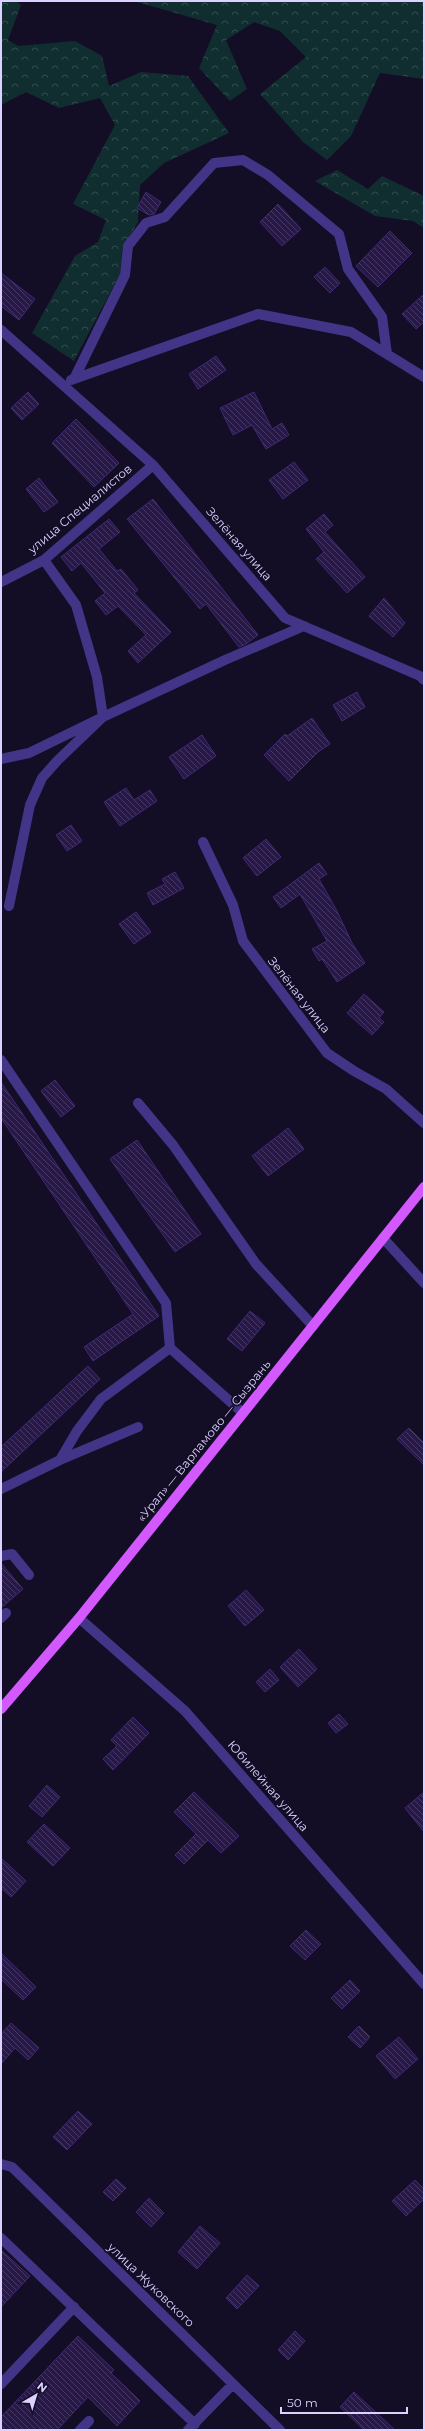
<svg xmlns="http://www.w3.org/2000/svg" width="425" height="2431" font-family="Montserrat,sans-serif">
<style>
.forest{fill:url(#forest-crowns)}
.building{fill:url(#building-back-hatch);stroke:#402975}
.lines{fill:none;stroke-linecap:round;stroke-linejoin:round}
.minor{stroke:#423588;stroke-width:10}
.major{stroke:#d359ff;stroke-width:10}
.labels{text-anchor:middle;stroke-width:3.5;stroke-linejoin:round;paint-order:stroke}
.street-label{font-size:12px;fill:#dcd2ff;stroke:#140d26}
</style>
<defs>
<pattern id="forest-crowns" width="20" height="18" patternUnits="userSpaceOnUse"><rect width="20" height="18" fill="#102e30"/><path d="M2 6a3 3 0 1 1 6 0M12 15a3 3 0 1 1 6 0" fill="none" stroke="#324b4f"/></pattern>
<pattern id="building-back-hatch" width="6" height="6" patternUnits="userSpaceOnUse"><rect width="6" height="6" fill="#271848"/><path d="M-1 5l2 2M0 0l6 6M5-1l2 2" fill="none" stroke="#463963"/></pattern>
</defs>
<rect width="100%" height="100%" fill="#140d26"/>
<path class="forest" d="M1,1H16L21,5L8,40L18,46L75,41L102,56L109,86L141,72L188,76L229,133L164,163L140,185L138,222L122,250L120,274L74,361L32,333L75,256L98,242L106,220L73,204L115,125L100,98L59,108L26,92L1,105Z
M134,1H424V79L380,73L351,136L327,160L303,142L260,94L306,57L280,31L254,22L226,40L247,89L230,101L199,68L217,25Z
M337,170L368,189L382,176L424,196V228L413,221L375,216L315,181Z"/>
<path class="building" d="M146,192L161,202L154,214L149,215L137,208Z
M278,204L301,229L282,246L260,222Z
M390,231L412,253L378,287L356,266Z
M325,267L340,283L330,293L314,277Z
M1,273L35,299L19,320L1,306Z
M424,294V322L416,329L402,314Z
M216,356L226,370L198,389L189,374Z
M28,392L39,404L22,420L11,408Z
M254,392L272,429L282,423L289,435L266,449L252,425L233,435L220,408Z
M76,419L119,463L94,487L52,443Z
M294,462L308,480L283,499L269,480Z
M39,478L58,502L44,512L26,489Z
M153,499L258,635L246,644L239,647L206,604L200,609L127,519Z
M324,514L333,525L325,532L365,577L347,593L316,559L324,552L306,529Z
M109,519L120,532L99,549L117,571L121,569L138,590L134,593L171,632L138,663L128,651L146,635L118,606L106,615L95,601L105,593L81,563L72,571L61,557Z
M384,598L405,623L393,637L369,616Z
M357,692L365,707L342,721L333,705Z
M312,718L330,744L318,752L289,781L264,755L285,734L287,736Z
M202,735L216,756L184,779L169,757Z
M126,788L134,800L150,790L157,801L120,826L104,802Z
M71,825L82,841L67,851L56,835Z
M266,839L281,857L257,876L243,858Z
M319,863L327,874L319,879L337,911L352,943L365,963L337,982L322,959L319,961L312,949L327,941L300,894L281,908L273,897Z
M175,872L184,888L153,905L147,893L165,884L162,879Z
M136,912L151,932L134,944L119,924Z
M364,994L384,1012L379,1018L384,1022L372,1035L347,1013Z
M55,1080L75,1106L61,1117L41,1091Z
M1,1082L159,1316L93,1361L84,1347L133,1314L1,1118Z
M288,1128L304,1149L268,1176L252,1156Z
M137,1140L201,1234L175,1252L110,1159Z
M250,1311L265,1323L242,1351L227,1339Z
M88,1366L100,1379L1,1472V1447Z
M409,1428L424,1443V1465L397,1439Z
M1,1563L23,1589L1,1608Z
M246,1590L264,1610L245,1626L228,1606Z
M299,1649L317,1669L298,1687L280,1667Z
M270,1669L279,1680L265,1692L256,1682Z
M339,1714L348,1724L336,1733L328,1723Z
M133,1717L149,1733L113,1770L103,1759L117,1746L111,1740Z
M47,1785L60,1797L42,1817L29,1806Z
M194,1792L239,1836L221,1853L208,1840L184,1864L175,1855L196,1834L174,1812Z
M424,1792V1832L405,1808Z
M44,1824L70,1848L53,1866L27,1842Z
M1,1858L26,1881L11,1897L1,1888Z
M306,1930L321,1944L305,1960L290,1946Z
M1,1953L36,1987L23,2000L1,1979Z
M350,1980L360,1991L342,2009L331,1998Z
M11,2023L39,2048L28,2060L15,2048L1,2064V2034Z
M359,2026L370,2037L360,2048L348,2037Z
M399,2037L418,2059L395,2079L376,2056Z
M78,2111L92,2124L67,2150L53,2137Z
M116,2179L126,2188L113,2201L103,2192Z
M415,2180L424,2189V2199L406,2216L392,2201Z
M149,2198L164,2213L151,2227L136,2212Z
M200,2226L220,2243L197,2269L178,2252Z
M1,2250L30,2276L1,2307Z
M247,2275L259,2286L237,2309L226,2298Z
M295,2331L305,2341L288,2360L278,2350Z
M78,2336L114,2370L111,2373L140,2401L117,2426L88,2397L57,2430H1V2417Z
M354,2392L395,2430H364L340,2407Z"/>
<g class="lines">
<path class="minor" d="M1,330L153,465L285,618L420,676L424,680
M74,379L125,275L128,246L146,223L165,217L214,163L243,160L268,175L339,234L348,269L382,317L387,354
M71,380L258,314L351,332L424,377
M1,582L44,560L153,465
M1,759L29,753L103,717L97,677L76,605L44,560
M203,842L233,905L243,941L327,1053L354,1071L386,1089L424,1123
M9,906L30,805L42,778L58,760L103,717L225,660L304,626
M1,1060L166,1303L170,1348L243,1413
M138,1103L173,1145L256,1264L313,1326
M383,1238L424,1283
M60,1460L77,1431L101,1399L170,1348
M1,1489L60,1460L138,1427
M1,1556L12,1554L29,1575
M1,1618L6,1613
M79,1618L185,1711L424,1984
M1,2164L12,2167L280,2430
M1,2238L195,2424
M1,2384L74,2307
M80,2430L89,2421
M188,2430L233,2384"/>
<path class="major" d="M1,1709L79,1618L424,1187"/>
</g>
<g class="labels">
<g class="street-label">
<text transform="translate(80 509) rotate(-40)" y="4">улица Специалистов</text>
<text transform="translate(239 544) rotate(49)" y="4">Зелёная улица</text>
<text transform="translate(299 995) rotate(52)" y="4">Зелёная улица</text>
<text transform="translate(204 1441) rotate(-51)" y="4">«Урал» — Варламово — Сызрань</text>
<text transform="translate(268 1786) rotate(49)" y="4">Юбилейная улица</text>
<text transform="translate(151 2285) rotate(44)" y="4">улица Жуковского</text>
</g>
</g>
<rect width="425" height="2431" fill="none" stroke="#dcd2ff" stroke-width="4"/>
<g transform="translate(36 2395) rotate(38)" stroke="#140d26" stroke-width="3" paint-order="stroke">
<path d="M0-3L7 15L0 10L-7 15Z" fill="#dcd2ff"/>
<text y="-6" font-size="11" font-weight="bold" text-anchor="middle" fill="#dcd2ff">N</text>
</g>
<path d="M281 2407v6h126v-6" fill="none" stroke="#dcd2ff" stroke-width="2"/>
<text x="287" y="2407" font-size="12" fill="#dcd2ff" stroke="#140d26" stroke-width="3" paint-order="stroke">50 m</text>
</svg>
